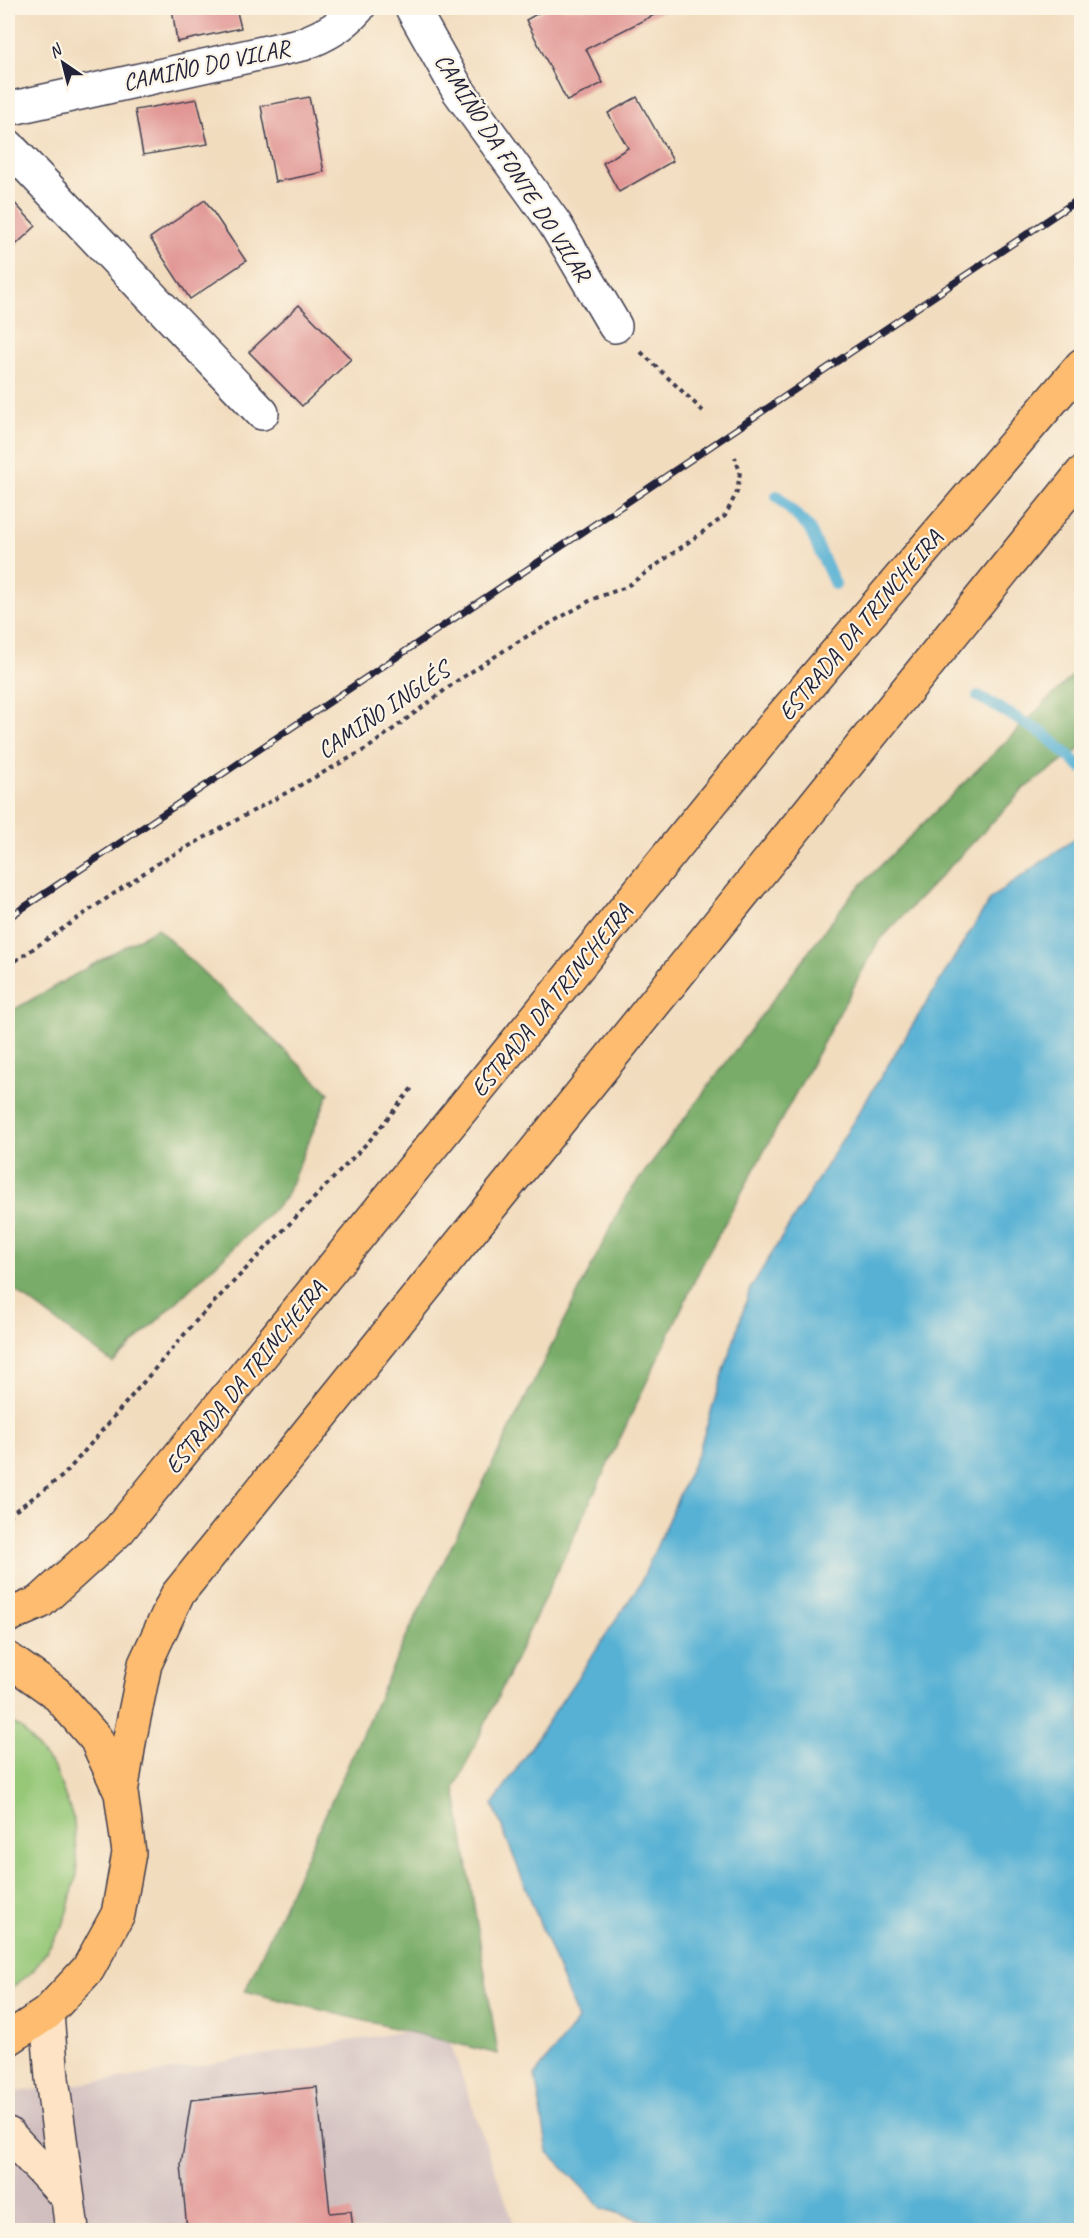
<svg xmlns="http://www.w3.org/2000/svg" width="1089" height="2238" font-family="Caveat,sans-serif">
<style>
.industrial{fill:#d1bfbf}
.green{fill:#96c878;stroke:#5c755a;stroke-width:1.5}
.forest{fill:#78ac68;stroke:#4d6752;stroke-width:1.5}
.water{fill:#57b1d4;stroke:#3c6a88;stroke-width:1.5}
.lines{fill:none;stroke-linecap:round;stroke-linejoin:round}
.stream{stroke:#57b1d4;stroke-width:12}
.building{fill:#e19694}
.street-casing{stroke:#413e4f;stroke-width:36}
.secondary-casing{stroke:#413e4f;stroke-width:36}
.highway-casing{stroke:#413e4f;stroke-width:36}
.path{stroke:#413e4f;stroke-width:4;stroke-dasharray:4.5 4.5;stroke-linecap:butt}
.street{stroke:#fff;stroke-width:33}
.secondary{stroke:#fee4c5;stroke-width:33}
.highway{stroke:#fdbc6f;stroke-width:33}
.rail-casing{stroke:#22223b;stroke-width:7}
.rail{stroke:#fcf5e5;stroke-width:4.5;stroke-dasharray:14;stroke-linecap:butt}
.labels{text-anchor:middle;stroke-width:4.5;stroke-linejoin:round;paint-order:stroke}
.street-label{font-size:24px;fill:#22223b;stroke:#fcf5e5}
</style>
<rect width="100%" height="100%" fill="#fcf5e5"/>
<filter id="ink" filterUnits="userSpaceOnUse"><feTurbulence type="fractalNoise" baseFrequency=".0167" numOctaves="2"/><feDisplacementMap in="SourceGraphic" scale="12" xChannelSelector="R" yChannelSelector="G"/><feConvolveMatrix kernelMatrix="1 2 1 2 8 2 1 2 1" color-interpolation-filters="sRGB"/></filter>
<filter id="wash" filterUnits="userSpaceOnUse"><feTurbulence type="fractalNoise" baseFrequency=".008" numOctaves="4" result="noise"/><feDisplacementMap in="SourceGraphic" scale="24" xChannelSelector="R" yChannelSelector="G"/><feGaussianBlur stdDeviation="1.35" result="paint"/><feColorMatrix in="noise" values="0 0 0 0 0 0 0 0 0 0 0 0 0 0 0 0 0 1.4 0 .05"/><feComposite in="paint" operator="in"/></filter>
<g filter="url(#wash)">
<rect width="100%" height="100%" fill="#f2dcbe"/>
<path class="industrial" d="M444,2025L516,2230H8V2093L126,2078Z"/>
<path class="green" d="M8,1720L21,1728L55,1769L74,1820L77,1874L63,1926L33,1971L8,1991Z"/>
<path class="forest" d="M1081,667V748L1025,788L878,942L701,1267L455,1788L498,2054L245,1991L409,1631L626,1197L851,895Z
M157,928L329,1093L285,1198L113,1363L8,1285V1013Z"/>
<path class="water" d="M1081,834V2230H674L602,2208L548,2152L535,2075L578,2020L493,1804L640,1584L699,1450L750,1289L991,898Z"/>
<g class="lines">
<path class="stream" d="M777,496L809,528L835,584
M978,696L1044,734L1082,768"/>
</g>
<g id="blocks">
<path class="building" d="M172,8H236L241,28L177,42Z
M547,8H660L662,11L586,49L603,83L567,101L526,20Z
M309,97L324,172L275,182L261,106Z
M637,97L673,161L619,192L603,163L628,148L608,113Z
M197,99L208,144L143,155L135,110Z
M8,196L36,226L8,252Z
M205,200L246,261L190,299L150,238Z
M299,305L351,359L302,406L249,352Z
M317,2087L330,2213L351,2211L353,2230H187L181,2165L191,2100Z"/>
</g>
</g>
<g filter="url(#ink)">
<use href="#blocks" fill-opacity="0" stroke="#413e4f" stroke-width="1.5"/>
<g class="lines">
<g class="street-casing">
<path id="street" d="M412,8L458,90L555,224L615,326
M8,109L303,44C326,35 342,26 358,8
M8,146L262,413"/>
</g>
<g class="secondary-casing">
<path id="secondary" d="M47,2013L52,2078L72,2230
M8,2134L68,2198"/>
</g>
<g class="highway-casing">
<path id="highway" d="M8,1616L40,1602L119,1530L777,722L1082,365
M8,1659L56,1693L96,1739L121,1793L129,1853L118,1914L88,1969L47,2013L8,2039
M121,1793L130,1737L145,1664L177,1595L1082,473"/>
</g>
<path class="path" d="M641,352L704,412
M8,966L160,862L368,748L457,681L519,641L593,599L626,587L725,516L737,492L740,472L735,457
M8,1516L64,1475L195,1322L370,1140L412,1088"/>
<use href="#street" class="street"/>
<use href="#secondary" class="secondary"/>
<use href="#highway" class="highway"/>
<g class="rail-casing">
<path id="rail" d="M8,918L1082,197"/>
</g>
<use href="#rail" class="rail"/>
</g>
</g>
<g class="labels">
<g class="street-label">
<text transform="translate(206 65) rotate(-12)" y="8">CAMIÑO DO VILAR</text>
<text transform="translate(513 167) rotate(57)" y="8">CAMIÑO DA FONTE DO VILAR</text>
<text transform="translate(860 625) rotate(-50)" y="8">ESTRADA DA TRINCHEIRA</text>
<text transform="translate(383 710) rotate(-34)" y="8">CAMIÑO INGLÉS</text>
<text transform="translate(551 1000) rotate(-51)" y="8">ESTRADA DA TRINCHEIRA</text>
<text transform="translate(245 1377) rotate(-51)" y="8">ESTRADA DA TRINCHEIRA</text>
</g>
</g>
<rect width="1089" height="2238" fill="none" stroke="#fcf5e5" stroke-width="30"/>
<g transform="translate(63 63) rotate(325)" stroke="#fcf5e5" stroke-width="4.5" paint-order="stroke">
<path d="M0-4.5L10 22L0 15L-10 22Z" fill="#22223b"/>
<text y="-9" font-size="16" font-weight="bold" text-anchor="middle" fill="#22223b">N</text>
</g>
</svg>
